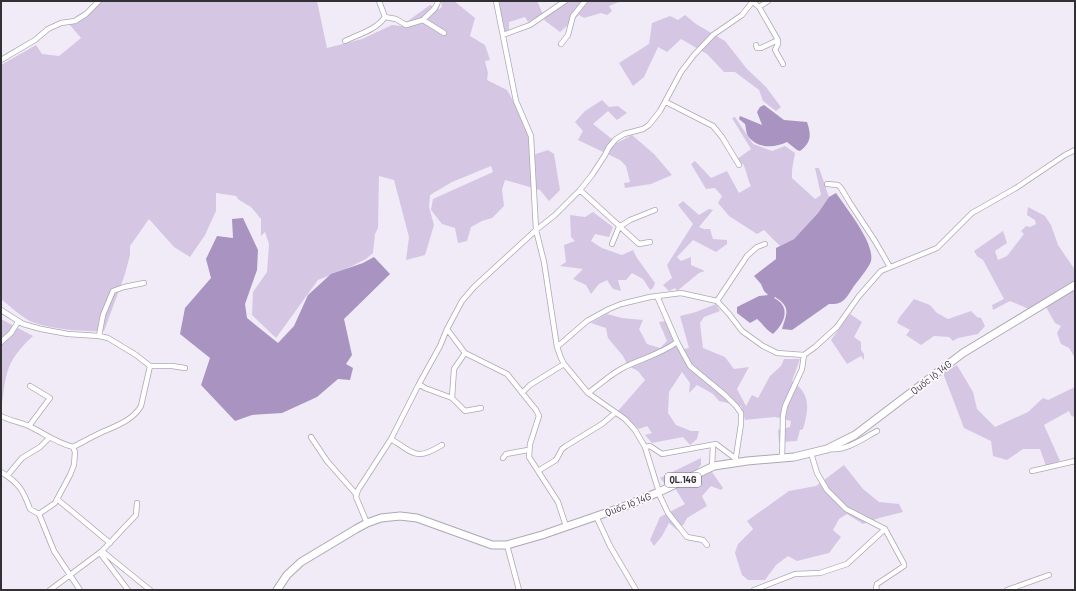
<svg xmlns="http://www.w3.org/2000/svg" width="1076" height="591" font-family="Barlow,sans-serif">
<style>
.green{fill:#d5c7e4}
.water{fill:#a993c1}
.lines{fill:none;stroke-linecap:round;stroke-linejoin:round}
.minor-casing{stroke:#ada8b3;stroke-width:6}
.primary-casing{stroke:#ada8b3;stroke-width:9}
.minor{stroke:#fff;stroke-width:4.5}
.primary{stroke:#fff;stroke-width:7}
.labels{text-anchor:middle;stroke-width:3.5;stroke-linejoin:round;paint-order:stroke}
.shield{fill:#fcfaff;stroke:#6f6d72;stroke-width:1}
.shield-label{font-size:9px;font-weight:bold;fill:#323035}
.street-label{font-size:10px;fill:#323035;stroke:#fcfaff}
</style>
<rect width="100%" height="100%" fill="#f0ebf7"/>
<path class="green" d="M102,1H317L327,48L362,39L392,25L401,26L430,5L439,9L442,7L441,1H454L475,18L470,36L485,45L490,60L485,61L488,73L487,80L507,90L529,129L530,156L548,150L554,154L560,190L549,201L540,190L505,180L502,190L504,206L492,218L482,221L471,227L467,241L458,243L455,228L442,224L431,210L433,199L493,172L491,166L452,182L430,195L429,207L434,225L425,255L406,260L409,237L394,180L379,176L378,228L375,234L373,253L366,259L346,269L318,280L276,338L252,315L253,292L267,272L269,244L265,232L261,236V219L251,207L239,200L236,196L216,193V211L205,235L190,257L174,247L149,219L130,246V255L125,274L104,331C85,332 44,329 28,320C18,314 10,306 1,299V65L36,45L42,54L59,56L81,38L69,24L76,16Z
M504,1H537L543,14L528,22L525,17L509,22V35L506,36L498,3Z
M560,1H621L609,6L612,11L607,15L601,13L584,18L579,15L560,32L544,20L554,6Z
M685,15L696,24L725,41L747,69L766,87L781,107L776,111L763,101L759,90L735,72H724L707,54L681,39L667,52L658,47L644,77L633,86L619,63L649,44L652,23L670,16L678,20Z
M602,100L609,107L618,106L627,113L617,120L608,111L593,124L617,143L632,135L654,154L672,175L651,184L625,188L624,183L630,182L626,166L620,160L578,140L583,131L575,122L585,111Z
M735,117L753,144L772,151L785,146L795,153L792,170V178L815,199L821,195L815,168H819L829,197L818,213L794,239L780,246L764,230L757,234L729,216L718,203L722,196L715,188L706,189L691,164L695,161L711,178L727,171L739,193L751,186C747,179 747,171 743,164L733,162L751,149L732,118Z
M683,201L699,215L709,209L713,210L699,227L704,229H710L713,239L727,240V244L716,252L693,240L677,257L681,261L691,257V265L705,271L699,273L677,291L675,288L669,291L663,285L672,278L667,265L693,224L678,205Z
M1028,207L1045,216L1051,225L1058,245L1075,270V358L1069,348L1061,344L1057,333L1061,326L1055,323L1046,307L1029,309L1010,301L993,310L992,305L1004,299L983,260L977,256L974,251L1003,231L1007,243L995,251L998,260L1007,256L1024,234L1021,231L1026,226L1030,227L1036,224L1035,220L1027,215Z
M593,212L613,227L609,237L595,234L591,241L602,248L622,255L633,250L637,258L655,283L653,288L650,290L643,279L632,273L626,280H618L621,291L613,289L607,280L599,284L591,294L586,285L573,279L583,269L560,266L566,262L564,245L575,241L571,237L570,215L585,217Z
M914,299L930,305L937,313L948,319L971,311L977,317L981,318L985,326L978,334L958,338L953,341L949,337L934,336L921,345L906,335L910,330L897,323L899,318Z
M716,304L720,311L704,317L700,323L703,348L725,357L734,369L749,367L737,389L746,406L752,395L758,398L770,376L781,366L784,359H800L792,381C811,394 809,409 803,429L800,430L797,441L779,442L778,430L790,427L791,421L775,417L745,420L741,406L719,401L713,394L697,385L689,393L690,383L682,372L669,392L668,413L676,425L691,431H699L697,439L690,445L683,437L652,443L645,435L652,433L647,426L639,429L618,411L645,380L638,371L628,366L623,356L608,338L606,328L591,323L607,314L622,318L643,320L639,329L647,344L660,348L667,341L659,322L667,321L680,350L689,348L680,316L696,312Z
M850,314L862,322L854,337L861,342V350L864,354V360L861,356L847,364L831,340Z
M1,319L33,336C24,344 14,355 9,367C4,379 4,394 1,408Z
M957,365L973,392L977,409L995,427L1028,412L1043,398L1048,400L1075,387V415L1072,417L1069,411L1044,425L1060,461L1046,466L1040,449H1023L1007,460L993,456L991,441L964,428L943,373Z
M701,458V465L684,483L712,472L723,488L721,490L711,486L702,496L707,506L687,518L684,524L677,530L669,523L662,536L654,546L650,540L660,517L685,504L671,482L665,484L660,478Z
M844,465L863,489L879,502L899,504L903,512L879,518L863,524L847,514L839,519L833,530L841,537L829,553L797,561L788,556L776,565L765,580H748L742,575L735,553L738,544L753,529L747,521L789,491L816,486Z"/>
<path class="water" d="M764,105L784,120L807,122C811,134 812,142 800,151L797,150L787,142C775,148 757,149 748,136C746,133 746,127 745,124L739,119L740,116L762,125L757,112L760,107Z
M836,193C846,208 875,243 871,261C870,266 858,281 854,286C846,298 844,305 829,304L792,330L782,329C787,313 791,307 775,297L774,298C792,307 784,324 773,334C766,330 763,324 757,319L750,323L737,313V307L759,296L768,295L764,291L761,284L754,276L776,259V248L794,239L818,213L829,197Z
M243,218L258,250L257,270L245,304L247,318L278,343L294,326L308,295L331,274L363,263L374,257L390,274L344,319L352,355L346,364L353,368L350,380L338,379L317,397L282,413L252,415L235,421L201,385L210,358L180,334L185,308L211,278L206,259L217,236L233,238L232,219Z"/>
<g class="lines">
<g class="minor-casing">
<path id="minor" d="M496,1L516,101L531,136L536,230L544,262L557,347L561,358L564,364L588,393L625,419L635,430L645,447L659,492
M753,2L759,7L778,40V44L775,50L783,64
M759,7L768,1
M385,17L396,19L406,25L423,20L444,33
M423,20C429,13 437,9 438,1
M503,35L530,25L565,1
M345,41C359,34 376,30 385,17L379,1
M561,44L568,35L573,16L585,1
M756,45L757,48H761L778,40
M1,60L35,40L48,29L61,23L75,21L86,14L99,1
M666,102L713,126L722,137L739,165
M827,184L838,185L841,188L850,203L875,241L890,267
M580,190L639,244L650,242
M612,244L619,227L630,220L655,210
M657,296L677,342
M717,301L747,256L757,247L765,244
M1,310L23,324L41,329L68,334L99,336L108,338L136,355L150,366H172L185,368
M447,329L465,353L507,374L536,410L539,416L530,444L529,457L558,502L566,526
M99,336L103,315L113,291L124,287L144,283
M1,342L11,333L18,322
M557,347L587,321L609,309L621,304L650,297L681,293L717,301L729,314L742,331L763,346L777,353L804,355L815,347L837,327L859,296L881,271L937,248L972,213L1016,188L1065,155L1075,150
M419,384L425,388L452,398L465,411L481,408
M522,393L530,385L564,364
M588,393C598,386 610,375 621,369C639,359 660,355 677,342L690,366L725,395L736,406L741,413V424L735,463
M452,398L454,369L465,353
M1,416C10,421 21,422 31,427C45,434 57,443 73,447
M29,426L50,398L30,386
M311,437L327,461L356,494
M391,439C415,454 416,461 442,445
M645,447L650,446L662,454L716,444L736,459
M829,449C847,451 862,439 877,431
M811,453L817,473L827,490L846,509L885,529L904,564V566L877,584L876,588L877,590
M503,458L506,454L528,450
M782,459L783,416L785,406L802,369L804,355
M712,467L713,445
M538,471L556,460L562,449L566,446L602,424L615,413
M1032,471L1075,461
M1,472C19,483 23,490 30,509L39,514L54,551L80,590
M7,476L22,458L40,447L49,438
M658,492L668,513L687,537L703,540L707,545
M57,499L110,543
M39,514L55,503L70,475L74,465L75,452L73,447C81,443 88,439 96,435C112,427 132,422 141,406L150,366
M596,516L610,546L636,590
M367,523L356,497L358,490L391,439L419,384L440,346L447,329L462,301L474,287L536,230L555,215L580,190L592,175L605,155L609,147L616,139L624,134L643,129L649,125L660,111L681,72L694,55L713,35L742,15L753,1
M507,545L519,590
M102,551L150,590
M100,553L128,590
M50,590L102,551L136,515L137,503
M754,590L795,574L820,573L847,564L885,529
M1007,590L1049,575"/>
</g>
<g class="primary-casing">
<path id="primary" d="M277,590L287,575L301,562L356,529L367,523L381,518L400,516L417,518L492,545H507L542,535L623,507L659,492L714,466L747,461L794,457L827,449L855,435L963,353L1075,285"/>
</g>
<use href="#minor" class="minor"/>
<use href="#primary" class="primary"/>
</g>
<g class="labels">
<rect class="shield" x="665" y="473" width="36" height="14" rx="3"/>
<g class="shield-label">
<text x="683" y="483">QL.14G</text>
</g>
<g class="street-label">
<text transform="translate(931 377) rotate(-38)" y="4">Quốc lộ 14G</text>
<text transform="translate(628 504) rotate(-21)" y="4">Quốc lộ 14G</text>
</g>
</g>
<rect width="1076" height="591" fill="none" stroke="#323035" stroke-width="4"/>
</svg>
